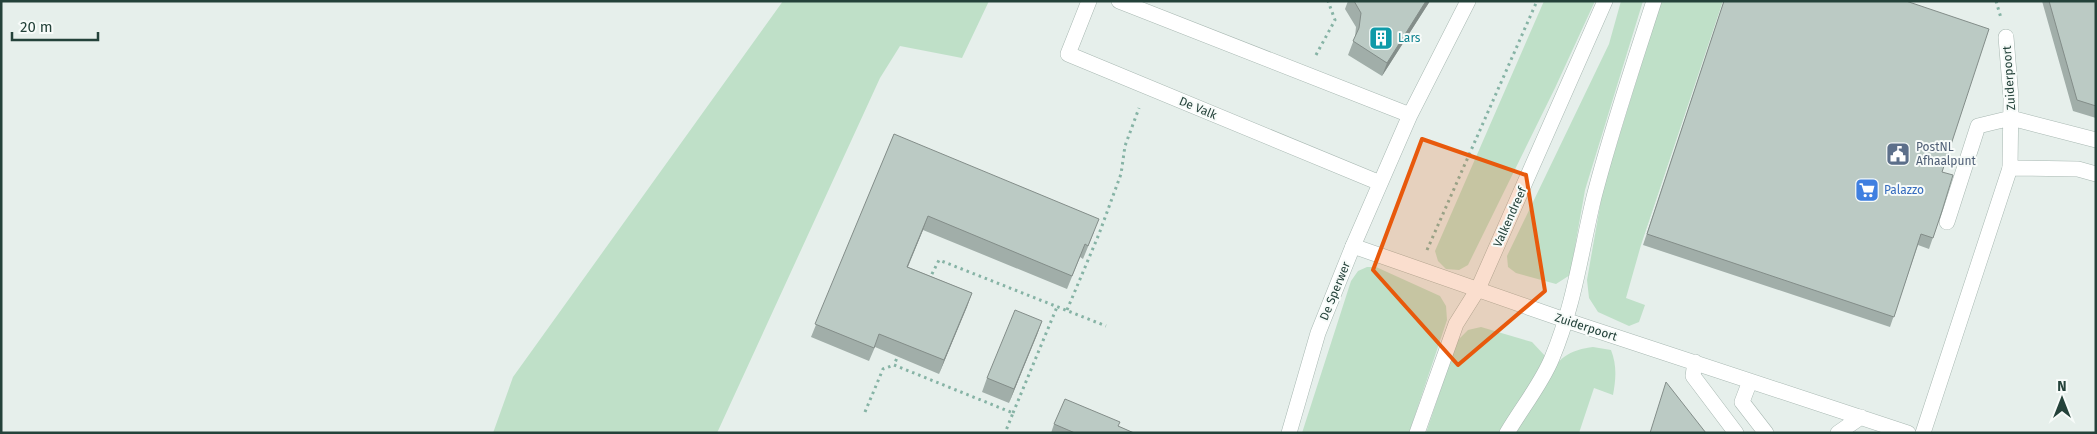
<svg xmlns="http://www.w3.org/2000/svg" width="2097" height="434" font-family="'Fira Sans',sans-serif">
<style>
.green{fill:#bfe0c8}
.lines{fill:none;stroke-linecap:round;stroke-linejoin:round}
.lane-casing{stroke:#a8b8b2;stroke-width:16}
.street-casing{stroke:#a8b8b2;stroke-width:16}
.path{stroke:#86b3a5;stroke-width:3;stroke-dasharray:2.5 4;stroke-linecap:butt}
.lane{stroke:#fff;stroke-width:15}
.street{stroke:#fff;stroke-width:15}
.wall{fill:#a1aea9}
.shaded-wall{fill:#838d89}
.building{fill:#bbcac4;stroke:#838d89}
.marked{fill:#e8590c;fill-opacity:0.2;stroke:#e8590c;stroke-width:4;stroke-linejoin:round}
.labels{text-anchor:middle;stroke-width:4;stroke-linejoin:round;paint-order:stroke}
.culture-label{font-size:12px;fill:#0d838f;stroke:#f7fbf9;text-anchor:start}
.street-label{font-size:12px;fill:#24423a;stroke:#f7fbf9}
.service-label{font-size:12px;fill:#4e5e75;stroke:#f7fbf9;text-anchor:start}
.shop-label{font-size:12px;fill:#366cbe;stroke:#f7fbf9;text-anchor:start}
</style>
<rect width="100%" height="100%" fill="#e6efeb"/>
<path class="green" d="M783,1H989L962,58L900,46L880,78L717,433H493L513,377Z
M1544,1H1595L1555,88L1468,265L1459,270L1446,269L1438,261L1435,251Z
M1621,1H1643L1585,190L1570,275L1556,284L1516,273L1508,267L1507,256L1609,44Z
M1661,1H1723L1641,245L1626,298L1645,305L1639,322L1629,326L1598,312L1589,298L1587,280L1603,189Z
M1367,267H1376L1440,296L1446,306L1447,320L1409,433H1302L1351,281L1358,271Z
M1481,327L1532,342L1547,358L1501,433H1426L1457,341L1468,330Z
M1593,347L1611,350C1617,365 1616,379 1613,395L1594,388L1579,433H1516C1526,415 1549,368 1564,357C1572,351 1583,348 1593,347Z"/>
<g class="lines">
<g class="lane-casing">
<path id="lane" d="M1089,1L1068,54L1380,183
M1119,1L1410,115
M1353,246L1410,115L1468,1
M1923,433L2010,168L2078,169L2096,174"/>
</g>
<g class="street-casing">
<path id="street" d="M2006,37L2011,98L2010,168
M1947,222L1978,126L2011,118L2096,140
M1695,362L1693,376L1736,433
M1750,381L1742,402L1766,433
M1289,433L1318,333L1353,246L1565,320L1908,433
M1417,433L1456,324L1478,289L1605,1
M1507,433C1521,409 1542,383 1552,358C1574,306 1581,251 1594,197C1611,131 1633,66 1654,1
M1838,433L1861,417"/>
</g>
<path class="path" d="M1996,1L2001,18
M1316,55L1335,20L1328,1
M1427,250L1537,1
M929,280L939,260L1106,326
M1067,310L1099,234L1121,174L1125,146L1139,108
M899,353L894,365L1013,413L1005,433
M865,412L883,369L894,365
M1013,413L1057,307"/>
<use href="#lane" class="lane"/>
<use href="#street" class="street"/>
</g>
<path class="wall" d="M1348,1H1430L1382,76L1348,55L1355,37L1356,27L1345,9Z
M1724,1L1942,172V211L1929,249L1918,245L1890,327L1643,245Z
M2042,1H2096V118L2073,111Z
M894,134L1094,232L1083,259L1080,257L1067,289L923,230L908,267L972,293L939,374L875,347L869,361L811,337Z
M1042,321L1009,403L982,392L987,378Z
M1054,424L1118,426L1134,433H1051Z"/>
<path class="shaded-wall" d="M1426,1H1430L1382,76L1387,63Z
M928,216L923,230L902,280L907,267Z
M972,293L967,307L939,374L944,360Z
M1042,321L1037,335L1009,403L1014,389Z"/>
<path class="building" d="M1354,1H1426L1387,63L1353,41L1359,28L1361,13Z
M1724,1H1906L1989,29L1942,172L1953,175L1942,211L1933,238L1921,234L1894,317L1647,234Z
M2049,1H2096V106L2077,100Z
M894,134L1099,219L1088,246L1085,244L1072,276L928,216L907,267L972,293L944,360L879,334L874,348L815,324Z
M1015,310L1042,321L1014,389L987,378Z
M1666,382L1706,433H1650Z
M1065,399L1120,422L1118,426L1134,433H1075L1054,424Z"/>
<path class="marked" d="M1422,139L1526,175L1545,291L1458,365L1373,270Z"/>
<defs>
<g id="building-square" transform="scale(1.25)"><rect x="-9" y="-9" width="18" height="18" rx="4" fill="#0f9aa8" stroke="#f7fbf9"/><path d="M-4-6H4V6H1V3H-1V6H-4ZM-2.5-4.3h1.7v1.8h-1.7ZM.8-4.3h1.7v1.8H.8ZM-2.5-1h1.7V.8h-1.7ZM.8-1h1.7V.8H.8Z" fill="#fff"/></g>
<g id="civic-square" transform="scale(1.25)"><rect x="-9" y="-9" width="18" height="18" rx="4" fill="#5c6f8a" stroke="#f7fbf9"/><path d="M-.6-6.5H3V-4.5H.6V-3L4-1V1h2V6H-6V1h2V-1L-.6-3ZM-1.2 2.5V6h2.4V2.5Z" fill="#fff"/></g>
<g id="supermarket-square" transform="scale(1.25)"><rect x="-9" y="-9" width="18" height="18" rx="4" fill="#3f7fe0" stroke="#f7fbf9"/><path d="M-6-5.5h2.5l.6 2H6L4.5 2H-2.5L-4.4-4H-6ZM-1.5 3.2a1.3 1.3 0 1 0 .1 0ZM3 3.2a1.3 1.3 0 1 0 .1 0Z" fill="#fff"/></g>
</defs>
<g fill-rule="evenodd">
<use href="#building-square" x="1381" y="38"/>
<use href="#civic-square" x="1898" y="154"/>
<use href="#supermarket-square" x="1867" y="190"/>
</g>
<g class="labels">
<g class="culture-label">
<text x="1398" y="42">Lars</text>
</g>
<g class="street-label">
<text transform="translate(2009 78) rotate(-94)" y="4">Zuiderpoort</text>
<text transform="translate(1198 108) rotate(23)" y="4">De Valk</text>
<text transform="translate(1510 217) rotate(-66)" y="4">Valkendreef</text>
<text transform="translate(1335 291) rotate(-68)" y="4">De Sperwer</text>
<text transform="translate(1586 327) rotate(18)" y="4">Zuiderpoort</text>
</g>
<g class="service-label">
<text x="1916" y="151">PostNL<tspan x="1916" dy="14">Afhaalpunt</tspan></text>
</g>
<g class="shop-label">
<text x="1884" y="194">Palazzo</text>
</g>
</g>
<rect width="2097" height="434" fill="none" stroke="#24423a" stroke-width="5"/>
<g transform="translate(2062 399)" stroke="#f7fbf9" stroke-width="4" paint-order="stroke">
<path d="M0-4L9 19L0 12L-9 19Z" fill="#24423a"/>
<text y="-8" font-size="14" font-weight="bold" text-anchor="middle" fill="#24423a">N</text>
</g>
<path d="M12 32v8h86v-8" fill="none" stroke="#24423a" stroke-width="2.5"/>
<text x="20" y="32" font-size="15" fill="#24423a" stroke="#f7fbf9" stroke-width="4" paint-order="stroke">20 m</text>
</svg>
